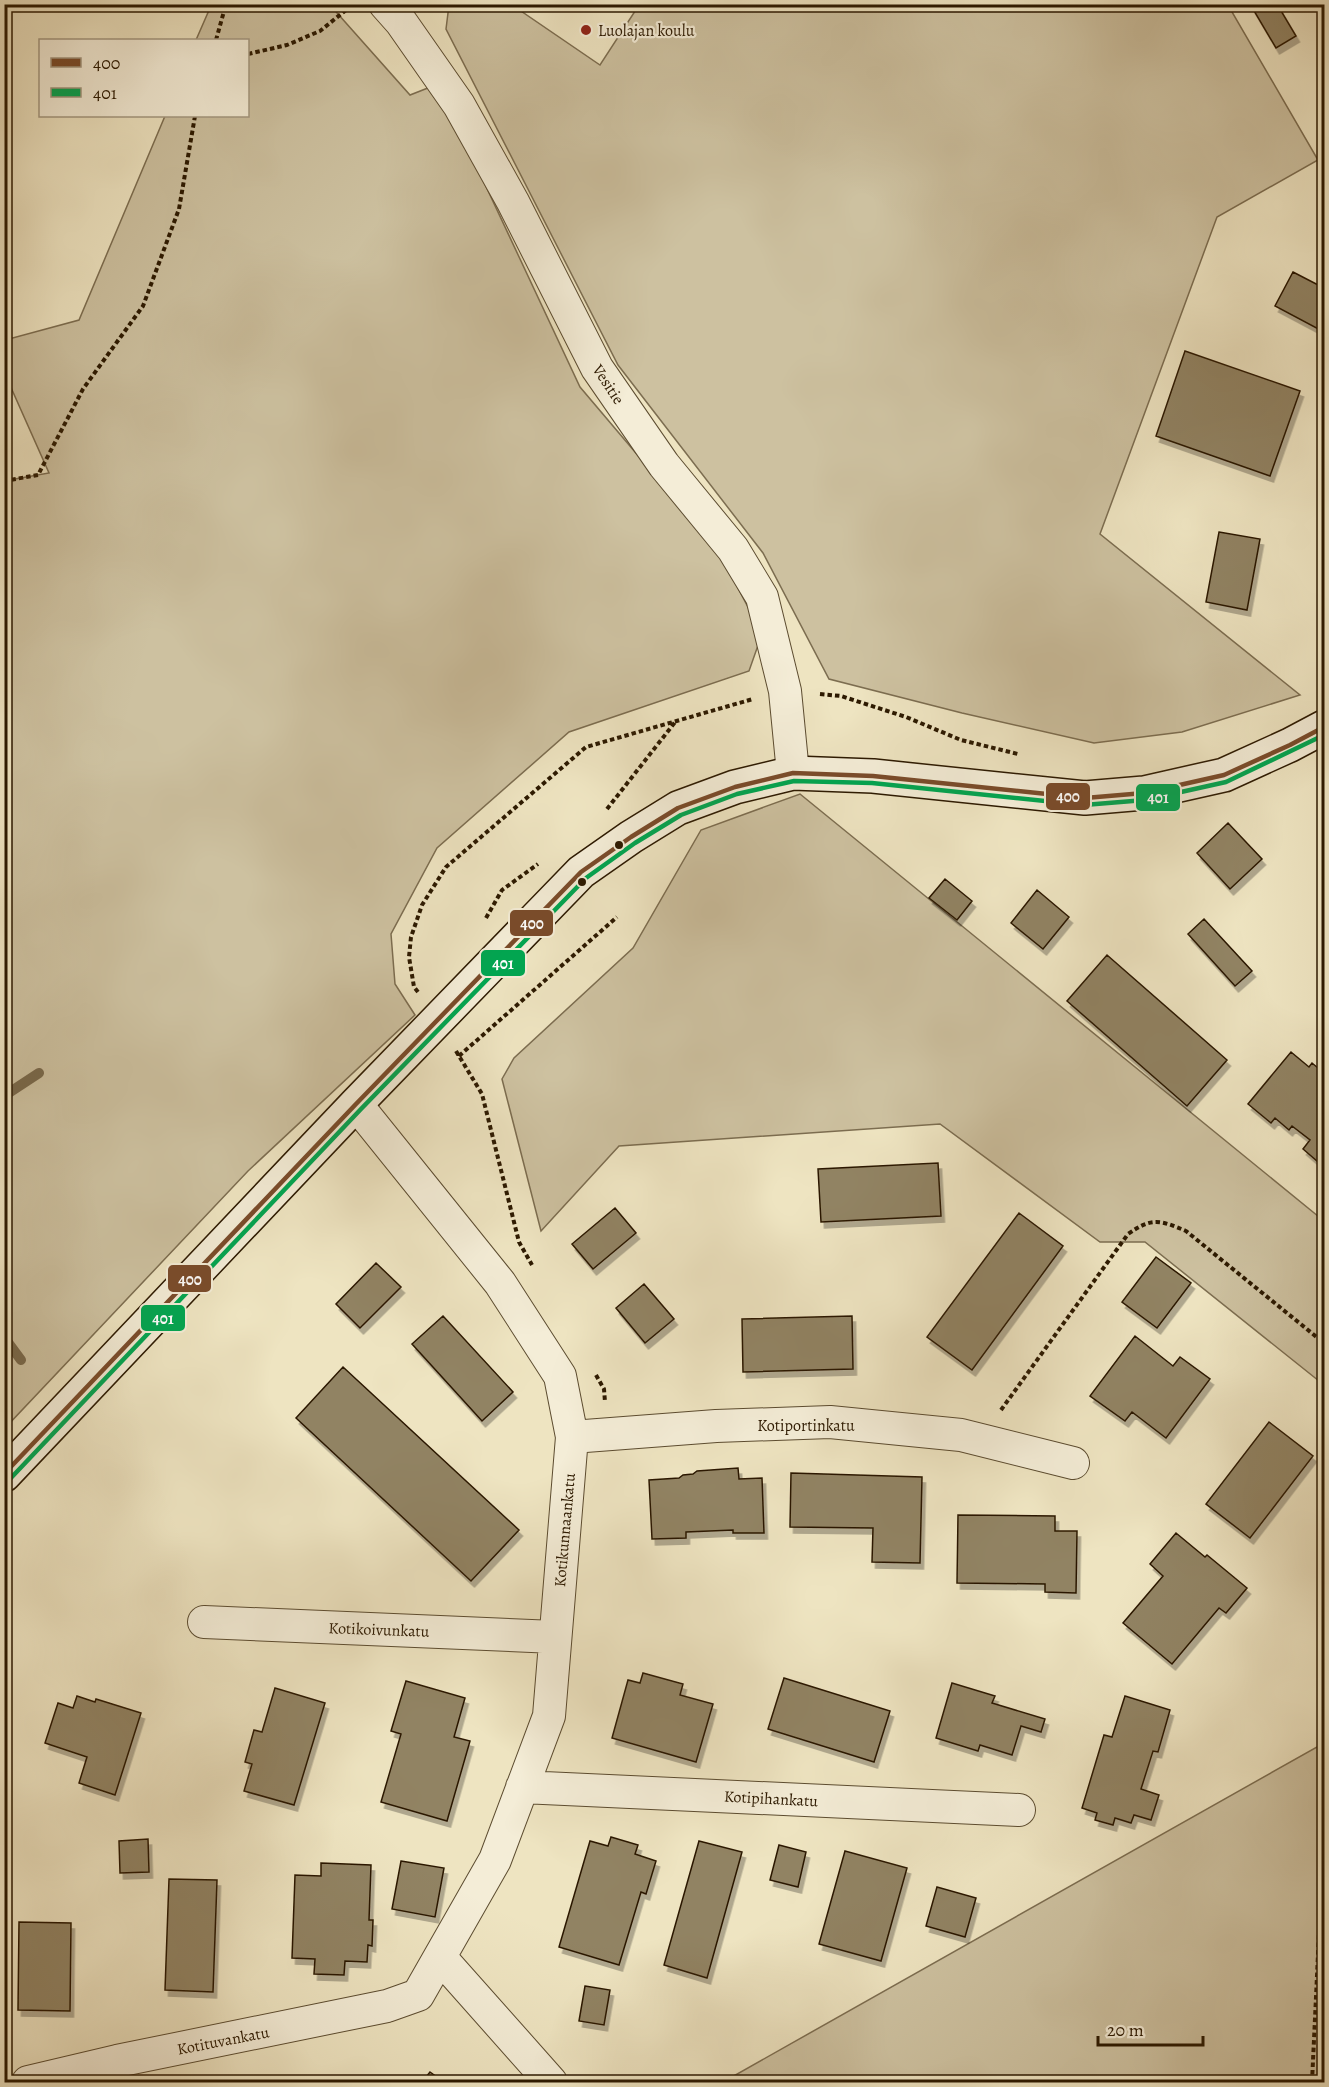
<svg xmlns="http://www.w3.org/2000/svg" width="1329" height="2087" font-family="Alegreya,serif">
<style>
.green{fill:#cdc1a0;stroke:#7c6d50;stroke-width:1.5}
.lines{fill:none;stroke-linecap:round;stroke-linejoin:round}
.stream{stroke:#79694c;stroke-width:10}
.building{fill:#918364;stroke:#2c1900;stroke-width:1.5;filter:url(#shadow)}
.minor-casing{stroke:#5c4c30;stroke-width:34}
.secondary-casing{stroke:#2c1900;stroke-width:36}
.path{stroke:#2c1900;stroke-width:4;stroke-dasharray:4.5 3;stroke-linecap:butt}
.minor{stroke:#f4edd7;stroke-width:32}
.secondary{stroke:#f4edd7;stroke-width:33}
.bus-1-casing{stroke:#f4edd7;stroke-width:9}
.bus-2-casing{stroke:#f4edd7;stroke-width:9}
.bus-1{stroke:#7a4b2a;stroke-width:4.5}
.bus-2{stroke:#00a651;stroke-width:4.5}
.poi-dot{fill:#8f2418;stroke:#f4edd7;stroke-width:2}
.bus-dot{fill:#2c1900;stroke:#f4edd7;stroke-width:2}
.labels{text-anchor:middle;stroke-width:4.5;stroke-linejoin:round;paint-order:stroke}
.poi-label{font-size:16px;fill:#2c1900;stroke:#f4edd7;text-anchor:start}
.street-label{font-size:16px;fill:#2c1900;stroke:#f4edd7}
.line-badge{stroke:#f4edd7;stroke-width:2}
.badge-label{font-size:16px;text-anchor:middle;font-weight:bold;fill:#fff}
</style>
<defs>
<filter id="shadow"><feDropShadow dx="3.5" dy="6" stdDeviation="0" flood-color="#0004"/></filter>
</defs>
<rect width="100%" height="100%" fill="#eee4c1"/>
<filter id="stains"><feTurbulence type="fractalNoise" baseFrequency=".00333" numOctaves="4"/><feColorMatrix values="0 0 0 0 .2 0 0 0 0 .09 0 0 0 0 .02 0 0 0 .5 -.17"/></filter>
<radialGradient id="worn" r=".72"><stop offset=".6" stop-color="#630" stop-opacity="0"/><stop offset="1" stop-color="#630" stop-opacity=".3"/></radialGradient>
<path class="green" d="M235,4L330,5L410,95L438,84L580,387L718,550L762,634L749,671L569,732L437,848L391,934L395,984L415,1015L248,1171L5,1428L4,481L49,473L5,374V340L79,320L165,116H248V40H196L210,8Z
M449,5H512L600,65L639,5H1228L1318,160L1217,217L1100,534L1300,695L1182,732L1094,743L962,713L829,679L763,553L618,365L446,29Z
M800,794L1324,1221V1385L1145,1242H1100L940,1124L619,1146L541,1231L502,1079L514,1058L633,948L701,830Z
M1324,1743V2082H723Z"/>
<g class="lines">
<path class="stream" d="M4,1096L39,1073
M4,1337L21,1360"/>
</g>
<path class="building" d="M1250,4H1277L1296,36L1276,48Z
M1293,272L1324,288V332L1275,306Z
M1185,351L1300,391L1270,476L1156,436Z
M1219,532L1260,539L1247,610L1206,602Z
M1228,823L1262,859L1230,889L1197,853Z
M945,879L972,901L957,920L929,898Z
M1037,890L1069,917L1043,949L1011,923Z
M1204,919L1252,971L1235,986L1188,934Z
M1107,955L1227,1060L1187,1106L1067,1001Z
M1291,1052L1309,1067L1312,1063L1324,1073V1167L1303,1149L1310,1140L1292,1126L1289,1130L1275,1118L1271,1123L1248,1104Z
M938,1163L941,1216L821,1222L818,1169Z
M615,1208L636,1233L593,1269L572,1244Z
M1019,1213L1063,1246L972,1370L927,1337Z
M1156,1257L1191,1283L1157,1328L1122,1302Z
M376,1263L401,1287L360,1328L336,1304Z
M644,1284L674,1319L645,1343L616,1308Z
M443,1316L513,1392L482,1421L412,1344Z
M852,1316L853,1369L743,1372L742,1319Z
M1135,1336L1173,1366L1180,1357L1210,1379L1166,1438L1132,1412L1125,1421L1090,1396Z
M343,1367L519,1530L471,1581L296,1418Z
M1269,1422L1313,1456L1250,1538L1206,1504Z
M738,1468L739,1479L762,1478L764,1533H733V1530L686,1532V1538L652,1539L649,1480L679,1478L683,1475L693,1474L697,1471Z
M791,1473L922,1477L920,1563L872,1562L873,1528L790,1527Z
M958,1515L1055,1516V1531H1077L1076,1593L1045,1592V1584L957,1583Z
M1176,1533L1205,1557L1207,1555L1247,1588L1226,1613L1219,1608L1172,1664L1123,1623L1163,1576L1150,1564Z
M643,1673L683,1684L680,1695L713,1704L696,1762L612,1738L628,1680L640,1683Z
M784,1678L890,1711L874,1762L768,1729Z
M406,1681L465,1698L454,1737L470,1741L447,1821L381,1802L401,1734L391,1731Z
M952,1683L995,1696L992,1703L1045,1719L1041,1732L1021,1726L1012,1755L980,1745L978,1751L936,1738Z
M275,1688L325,1703L294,1805L244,1791L252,1764L245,1762L254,1730L262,1732Z
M77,1696L95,1702L96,1699L141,1713L115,1795L79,1783L87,1757L45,1743L58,1703L73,1708Z
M1125,1696L1170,1710L1158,1752L1153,1751L1141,1789L1159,1795L1151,1820L1134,1815L1131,1823L1115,1818L1113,1825L1095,1820L1097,1813L1082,1808L1104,1735L1112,1737Z
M611,1837L638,1845L635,1854L656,1861L646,1894L641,1892L619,1965L559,1947L590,1841L608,1846Z
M148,1839L149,1872L120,1873L119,1841Z
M699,1841L742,1852L707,1978L664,1965Z
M779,1845L806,1852L798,1887L770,1880Z
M845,1851L907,1868L881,1961L819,1944Z
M401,1861L444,1868L435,1917L392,1909Z
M321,1863L371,1865L369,1920H373L372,1946L368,1945L367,1962L345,1961L344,1975L314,1974L315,1959L292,1958L295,1875L321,1876Z
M169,1879L217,1880L213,1992L165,1990Z
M937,1887L976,1898L965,1937L926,1926Z
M19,1922L71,1923L70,2011L18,2010Z
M585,1986L610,1990L604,2025L579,2021Z
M430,2072L444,2082H422Z"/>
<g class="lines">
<g class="minor-casing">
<path id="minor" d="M385,4L401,22L459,105L513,202L597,368L664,465L733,549L762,597L785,691L793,773
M572,1437L716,1426L830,1422L961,1435L1073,1463
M204,1622L555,1637
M522,1787L1019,1810
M440,1957L551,2082
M28,2082L117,2061L387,2006L418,1995L495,1860L549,1716L572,1437L560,1376L500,1283L356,1104"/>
</g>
<g class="secondary-casing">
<path id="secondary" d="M4,1475L356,1104L581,872L631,837L678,808L735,787L793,773L873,776L1085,798L1144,793L1224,775L1290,745L1324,727"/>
</g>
<path class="path" d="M216,40L226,4
M248,54L287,45L320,31L351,6
M4,481L38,475L83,389L143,306L179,209L195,116
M820,694L841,696L906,717L961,740L1018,754
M607,809L676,721
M486,918L502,890L538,864
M418,992L414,987L409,957L411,937L422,905L446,867L586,747L753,699
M456,1051L482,1094L519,1242L532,1265
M459,1056L617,917
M596,1375L604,1389L605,1402
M1001,1410L1128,1234C1152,1217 1160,1220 1186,1231L1324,1343
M1312,2082L1321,1891L1324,1889"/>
<use href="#minor" class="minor"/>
<use href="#secondary" class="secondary"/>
<g class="bus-1-casing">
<path id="bus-1" d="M4,1474L356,1104L581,872L631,837L678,808L735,787L793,773L873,776L1085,798L1144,793L1224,775L1290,745L1324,727"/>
</g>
<g class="bus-2-casing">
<path id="bus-2" d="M9,1480L361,1109L586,878L635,843L681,815L737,794L794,781L872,783L1084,805L1145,800L1226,782L1324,735"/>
</g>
<use href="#bus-1" class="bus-1"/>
<use href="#bus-2" class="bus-2"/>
</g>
<circle class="poi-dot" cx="586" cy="30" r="6"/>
<g class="bus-dot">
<circle cx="619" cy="845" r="5"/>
<circle cx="582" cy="882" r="5"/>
</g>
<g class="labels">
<g class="poi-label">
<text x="598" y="36">Luolajan koulu</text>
</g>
<g class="street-label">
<text transform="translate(609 384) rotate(57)" y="6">Vesitie</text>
<text x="806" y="1431">Kotiportinkatu</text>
<text transform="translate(564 1530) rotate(-85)" y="6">Kotikunnaankatu</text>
<text transform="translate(379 1629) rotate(2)" y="6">Kotikoivunkatu</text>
<text transform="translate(771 1798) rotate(3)" y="6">Kotipihankatu</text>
<text transform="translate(223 2040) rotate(-11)" y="6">Kotituvankatu</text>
</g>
</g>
<g class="line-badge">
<rect x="1045" y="782" width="46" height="29" rx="6" fill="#7a4b2a"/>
<rect x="1135" y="783" width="46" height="29" rx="6" fill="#00a651"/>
<rect x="509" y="909" width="45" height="28" rx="6" fill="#7a4b2a"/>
<rect x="480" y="949" width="46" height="28" rx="6" fill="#00a651"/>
<rect x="167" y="1264" width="45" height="29" rx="6" fill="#7a4b2a"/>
<rect x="140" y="1304" width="46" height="28" rx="6" fill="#00a651"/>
</g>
<g class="badge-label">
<text x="1068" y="802">400</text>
<text x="1158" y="803">401</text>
<text x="532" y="929">400</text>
<text x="503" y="969">401</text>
<text x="190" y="1285">400</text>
<text x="163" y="1324">401</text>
</g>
<rect width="1329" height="2087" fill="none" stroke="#eee4c1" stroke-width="24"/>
<rect x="6" y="6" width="1317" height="2075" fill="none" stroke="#2c1900" stroke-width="3"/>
<rect x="12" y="12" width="1305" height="2063" fill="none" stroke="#2c1900" stroke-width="1.5"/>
<rect x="39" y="39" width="210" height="78" fill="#f4edd7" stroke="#a49881" stroke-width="1.5"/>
<rect x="51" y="58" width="30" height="9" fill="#7a4b2a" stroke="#a49881" stroke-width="1.5"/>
<text x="93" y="69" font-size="18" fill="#2c1900">400</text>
<rect x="51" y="88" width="30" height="9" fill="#00a651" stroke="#a49881" stroke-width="1.5"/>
<text x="93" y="99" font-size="18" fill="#2c1900">401</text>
<path d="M1098 2036v9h105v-9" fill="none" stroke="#2c1900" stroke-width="3"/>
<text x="1107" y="2036" font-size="18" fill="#2c1900" stroke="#f4edd7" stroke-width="4.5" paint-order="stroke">20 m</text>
<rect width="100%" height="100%" filter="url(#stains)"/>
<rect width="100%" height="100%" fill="url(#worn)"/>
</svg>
